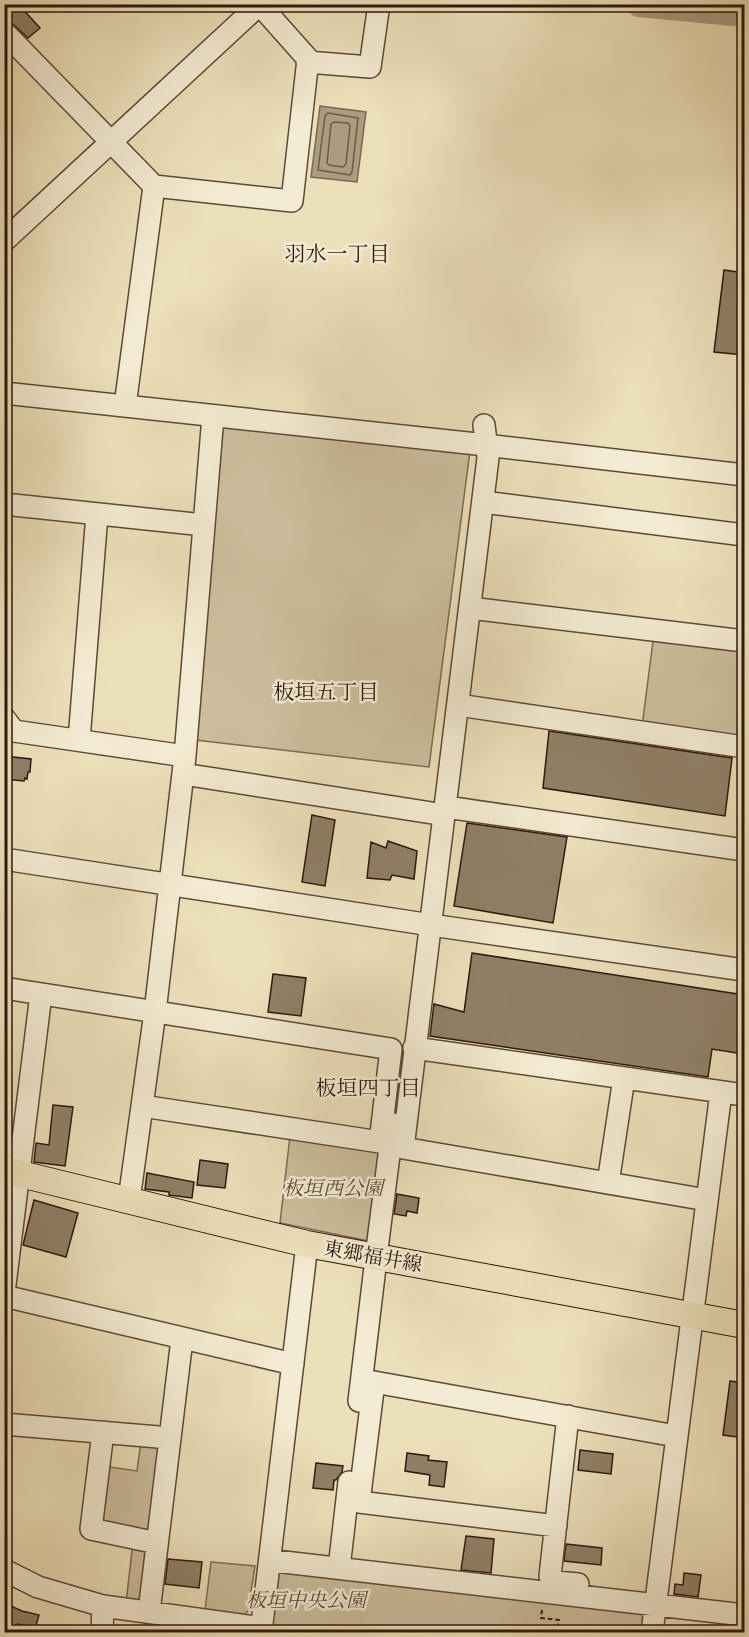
<svg xmlns="http://www.w3.org/2000/svg" width="749" height="1637" font-family="'Libre Bodoni','Noto Serif JP',serif">
<style>
.green{fill:#ccbe9d;stroke:#7c6a55;stroke-width:1.5}
.water{fill:#ab9c7f;stroke:#796751;stroke-width:1.5}
.lines{fill:none;stroke-linecap:round;stroke-linejoin:round}
.shore{stroke:#6c5a46;stroke-width:1.5}
.river{stroke:#ab9c7f;stroke-width:26}
.building{fill:#908067;stroke:#2d170d;stroke-width:1.5}
.minor-casing{stroke:#5d4938;stroke-width:24}
.major-casing{stroke:#2d170d;stroke-width:28}
.path{stroke:#2d170d;stroke-width:2;stroke-dasharray:4.5 3;stroke-linecap:butt}
.minor{stroke:#f3ebd2;stroke-width:21}
.major{stroke:#ece0ba;stroke-width:26}
.labels{text-anchor:middle;stroke-width:5;stroke-linejoin:round;paint-order:stroke}
.park-label{font-size:20px;font-style:italic;fill:#5d4938;stroke:#f3ebd2}
.street-label{font-size:20px;fill:#2d170d;stroke:#f3ebd2}
.neighbourhood-label{font-size:21px;fill:#2d170d;stroke:#f3ebd2}
</style>
<rect width="100%" height="100%" fill="#ece0ba"/>
<filter id="stains"><feTurbulence type="fractalNoise" baseFrequency=".00333" numOctaves="4"/><feColorMatrix values="0 0 0 0 .2 0 0 0 0 .09 0 0 0 0 .02 0 0 0 .5 -.17"/></filter>
<radialGradient id="worn" r=".72"><stop offset=".6" stop-color="#630" stop-opacity="0"/><stop offset="1" stop-color="#630" stop-opacity=".3"/></radialGradient>
<path class="green" d="M213,416L471,443L429,767L187,739Z
M654,633L744,645V742L642,727Z
M290,1136L385,1150L374,1242L280,1223Z
M141,1440L164,1443L152,1537L95,1525L103,1466L137,1471Z
M133,1542L151,1546L143,1606L126,1603Z
M211,1562L255,1566L248,1611L243,1616L205,1610Z
M278,1565L649,1610L647,1632H269Z"/>
<path class="water" d="M320,106L366,112L357,182L311,177Z"/>
<g class="lines">
<path class="shore" d="M328,113L358,118L352,172L350,175L318,170L325,116Z
M334,122L348,123L350,126L346,164L343,167L329,165L327,163L331,124Z"/>
<path class="river" d="M639,4L744,14"/>
</g>
<path class="building" d="M16,4H18L40,28L28,38L4,16Z
M724,270L744,273V355L714,352Z
M549,731L732,758L725,816L543,788Z
M4,756L31,759L30,772H28L27,779L25,778L24,781L4,779Z
M312,815L335,820L325,886L302,882Z
M467,823L567,837L553,923L454,906Z
M388,841L417,851L414,879L392,875L390,880L367,878L371,842L386,848Z
M472,953L744,995V1054L712,1049L708,1077L430,1036L434,1004L464,1012Z
M273,974L306,978L301,1016L268,1012Z
M53,1105L73,1107L65,1166L34,1162L36,1143L49,1145Z
M200,1160L228,1164L225,1188L197,1185Z
M147,1173L194,1182L192,1198L169,1195V1192L145,1189Z
M397,1194L419,1198L417,1213L407,1211L406,1216L394,1214Z
M34,1200L78,1213L66,1257L23,1245Z
M730,1381L744,1383V1438L723,1435Z
M580,1450L613,1454L611,1474L578,1470Z
M407,1453L429,1456L428,1460L447,1462L444,1487L429,1485L430,1475L405,1471Z
M316,1463L343,1466L342,1472L336,1480H334L333,1490L313,1488Z
M466,1536L494,1539L491,1573L461,1570Z
M566,1544L602,1548L601,1565L564,1561Z
M168,1559L202,1562L199,1588L165,1584Z
M684,1573L701,1575L698,1597L674,1594L675,1584L683,1585Z
M4,1603L22,1611L39,1615L35,1629L18,1624L16,1632H4Z"/>
<g class="lines">
<g class="minor-casing">
<path id="minor" d="M4,32L154,186L125,406
M307,62L370,67L379,4
M154,186L292,201L308,59L260,5
M4,241L260,4
M4,393L477,444L744,475
M484,425L488,458L403,1148L707,1200
M483,502L744,535
M4,504L204,525
M470,608L744,641
M458,705L744,747
M4,718L14,731L185,756
M79,740L97,514
M183,774L432,813
M446,807L744,850
M4,859L431,925L744,970
M4,988L391,1049L380,1142L142,1106
M414,1048L744,1095
M608,1183L624,1078
M129,1200L155,1012L185,756L213,416
M377,1249L393,1124
M4,1293L41,994
M4,1296L293,1364
M359,1401L375,1267
M568,1416L550,1576L555,1582L578,1584
M4,1424L170,1438
M103,1432L91,1529L157,1543
M556,1526L359,1502L374,1382L676,1436
M275,1561L744,1615
M339,1568L349,1482
M4,1570L38,1587L103,1606L262,1628
M149,1612L182,1339
M102,1632L103,1606
M261,1632L307,1244
M652,1632L721,1092"/>
</g>
<g class="major-casing">
<path id="major" d="M4,1170L307,1244L744,1325"/>
</g>
<path class="path" d="M542,1610L541,1618L559,1620L557,1632"/>
<use href="#minor" class="minor"/>
<use href="#major" class="major"/>
</g>
<g class="labels">
<g class="park-label">
<text x="333" y="1195">板垣西公園</text>
<text x="306" y="1607">板垣中央公園</text>
</g>
<g class="street-label">
<text transform="translate(373 1256) rotate(10)" y="7">東郷福井線</text>
</g>
<g class="neighbourhood-label">
<text x="337" y="261">羽水一丁目</text>
<text x="326" y="699">板垣五丁目</text>
<text x="368" y="1095">板垣四丁目</text>
</g>
</g>
<rect width="749" height="1637" fill="none" stroke="#ece0ba" stroke-width="24"/>
<rect x="6" y="6" width="737" height="1625" fill="none" stroke="#2d170d" stroke-width="3"/>
<rect x="12" y="12" width="725" height="1613" fill="none" stroke="#2d170d" stroke-width="1.5"/>
<rect width="100%" height="100%" filter="url(#stains)"/>
<rect width="100%" height="100%" fill="url(#worn)"/>
</svg>
